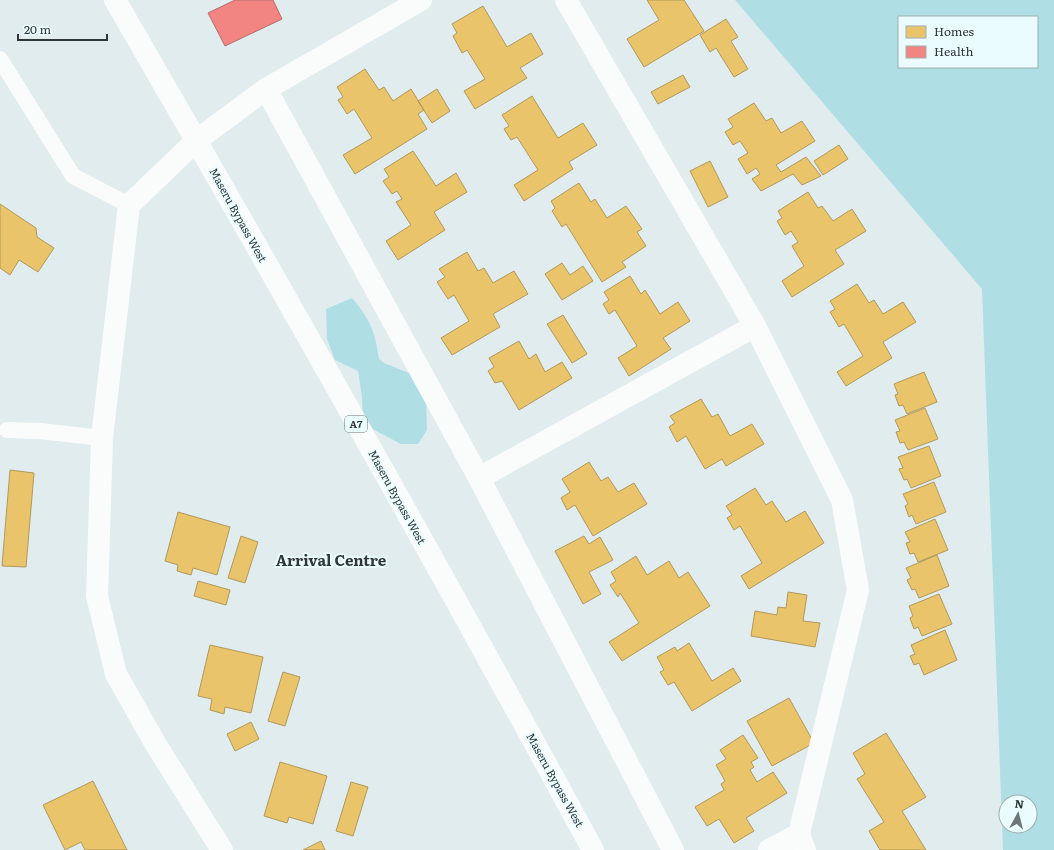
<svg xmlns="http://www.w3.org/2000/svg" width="1054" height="850" font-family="Literata,serif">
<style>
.green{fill:#afdfe5;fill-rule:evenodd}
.homes{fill:#e9c46a;stroke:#b1995b}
.health{fill:#f28482;stroke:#b76d6c}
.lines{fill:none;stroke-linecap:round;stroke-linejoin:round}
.service{stroke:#fafcfc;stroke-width:16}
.minor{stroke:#fafcfc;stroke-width:22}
.primary{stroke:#fafcfc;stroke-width:22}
.labels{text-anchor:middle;stroke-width:4;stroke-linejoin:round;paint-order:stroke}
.shield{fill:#eafcff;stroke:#667174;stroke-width:1}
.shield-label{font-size:10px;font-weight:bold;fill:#2e3638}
.street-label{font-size:11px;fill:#2e3638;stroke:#eafcff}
.district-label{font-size:15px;font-weight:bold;fill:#2e3638;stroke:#eafcff}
</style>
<rect width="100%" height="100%" fill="#e0eced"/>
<path class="green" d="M735,0H1054V850H1003L982,289ZM899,17H1037V67H899ZM1006,802H1030V826H1006Z
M352,298C370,319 375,331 379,359L384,363L414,375L426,394L427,430L418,444H401L363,424L362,397L358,371L335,360L327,339L326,309Z"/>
<path class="homes" d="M647,0H684L704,31L644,67L627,39L659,20Z
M483,6L507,47L531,33L543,54L520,68L527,78L475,109L464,91L485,79L467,50L462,53L453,36L457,33L452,24Z
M726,19L738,37L731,41L748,69L734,77L716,48L710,52L700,35Z
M365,69L379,90L384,87L393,101L411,89L424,110L418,114L427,129L355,174L343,155L372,138L354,109L347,114L338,100L343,97L337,87Z
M683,75L690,87L658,104L651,92Z
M437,89L450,111L432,123L418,101Z
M532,96L558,138L583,123L597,145L569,162L573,169L524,201L514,185L538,170L517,137L511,140L504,129L509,126L502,115Z
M754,103L766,121L772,118L781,133L802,121L815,141L776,165L781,172L806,157L821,176L802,185L793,174L761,191L752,179L760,174L756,168L747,174L738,159L748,153L740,141L733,145L725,132L733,127L728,119Z
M839,145L848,159L823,175L814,161Z
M413,151L436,186L456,173L467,192L434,212L445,230L398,260L386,241L411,225L396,202L402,199L397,191L392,194L383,181L389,177L384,169Z
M710,161L728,197L708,207L690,171Z
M579,183L591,202L595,199L607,218L626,206L642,229L637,232L646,246L622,262L626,267L602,282L566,224L562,227L552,211L555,208L551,201Z
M808,192L818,208L822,206L833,221L852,209L866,231L835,250L844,264L792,297L782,281L804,266L792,246L798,242L791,231L785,235L777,221L782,218L778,211Z
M0,204L36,228L37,237L54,248L38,272L19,260L10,275L0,268Z
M467,252L478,271L484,268L493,283L514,271L528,294L493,314L500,327L452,355L441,338L469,321L454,295L448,299L437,282L445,277L439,269Z
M562,263L570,275L583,266L593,281L562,300L545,274Z
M630,276L641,294L645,290L660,314L678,302L690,321L663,338L671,349L629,376L618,358L637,346L615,310L609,314L603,304L609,300L604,292Z
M857,284L869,303L874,300L883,314L903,302L916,322L883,342L892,358L846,386L837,372L863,356L844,324L839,327L830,312L835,309L830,301Z
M563,315L587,354L572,363L547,324Z
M519,341L529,359L536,354L545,372L562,362L572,378L519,410L502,381L495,383L488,371L494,367L489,358Z
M924,372L937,402L907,414L903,405L899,406L895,395L898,394L894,384Z
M701,399L712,417L718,414L730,436L752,424L764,444L726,466L722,459L705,469L686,436L677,442L669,427L675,423L670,416Z
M925,408L938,439L908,450L904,442L900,443L896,432L900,431L895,420Z
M929,446L941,476L911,488L907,479L904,480L899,469L903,468L898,457Z
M589,462L601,481L608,477L618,492L634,483L647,504L593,536L575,505L567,510L561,498L570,492L562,479Z
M10,470L34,473L26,567L2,566Z
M934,482L946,512L916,524L912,515L909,517L905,506L908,504L903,494Z
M755,488L766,505L772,501L786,522L805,511L824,543L749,589L741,576L762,563L740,526L734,530L727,518L732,515L726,506Z
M178,512L230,527L217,575L193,568L191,575L177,571L178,565L165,561Z
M935,519L948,550L918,562L914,553L910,554L906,543L910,542L905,532Z
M241,536L258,542L245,583L228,578Z
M584,536L589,544L600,537L613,560L589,572L601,594L583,604L555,551Z
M937,555L949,586L919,598L915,589L912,590L907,580L911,578L906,568Z
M636,556L647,575L669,561L679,578L688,572L710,606L622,661L609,642L639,623L620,593L618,597L610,585L616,581L611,572Z
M198,581L230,590L226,605L194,596Z
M788,592L807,595L803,621L820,623L815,647L751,636L755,611L777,615L778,607L786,608Z
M939,594L952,624L922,636L918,627L914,629L910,618L913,616L909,606Z
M945,630L957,660L924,675L919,663L914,665L910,656L915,654L911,645Z
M689,643L712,681L733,668L741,681L692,711L674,682L668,685L660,672L664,670L657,657L675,647L677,651Z
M210,645L263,657L251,713L225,707L224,714L210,710L212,699L198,696Z
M283,672L300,677L285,726L268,721Z
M789,698L814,743L772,766L747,721Z
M251,722L259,739L235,751L227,734Z
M886,733L926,797L902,811L926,850H880L869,831L884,822L857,779L865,774L853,753Z
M743,735L758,758L751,762L754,767L750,770L757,782L773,772L787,793L746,818L754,831L734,843L719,819L707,826L695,807L724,790L721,784L725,781L716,765L726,759L720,750Z
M280,762L327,776L313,824L289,817L287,823L264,816Z
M93,781L127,850H85L81,842L65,850L43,805Z
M351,782L368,787L353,836L336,831Z
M321,841L325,850H303Z"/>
<path class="health" d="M235,0H273L282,19L225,46L208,13Z"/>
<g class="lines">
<path class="service" d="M0,59L73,176L129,205
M7,430L40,431L102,438"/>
<path class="minor" d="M566,0L755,326L842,500L858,590L799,834L805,850
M266,89L479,478L673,850
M479,478L755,326
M222,850L155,743L116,674L97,596L102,438L129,205L197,140L266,89L421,0
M769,850L799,834"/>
<path class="primary" d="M115,0C278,281 438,565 593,850"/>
</g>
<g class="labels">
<rect class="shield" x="345" y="416" width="22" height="16" rx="3"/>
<g class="shield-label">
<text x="356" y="428">A7</text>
</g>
<g class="street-label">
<text transform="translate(238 215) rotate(61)" y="4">Maseru Bypass West</text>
<text transform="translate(397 497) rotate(61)" y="4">Maseru Bypass West</text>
<text transform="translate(555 780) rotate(61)" y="4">Maseru Bypass West</text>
</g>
<g class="district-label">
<text x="331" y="566">Arrival Centre</text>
</g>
</g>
<rect x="898" y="16" width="140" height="52" fill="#eafcff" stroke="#9fadaf"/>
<rect x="906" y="26" width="20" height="12" fill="#e9c46a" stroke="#9fadaf"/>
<text x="934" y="36" font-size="12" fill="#2e3638">Homes</text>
<rect x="906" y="46" width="20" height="12" fill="#f28482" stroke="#9fadaf"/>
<text x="934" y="56" font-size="12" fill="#2e3638">Health</text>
<g transform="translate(1018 814) rotate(7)"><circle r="19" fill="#eafcff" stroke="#9fadaf"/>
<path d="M0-3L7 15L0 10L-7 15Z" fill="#6c7677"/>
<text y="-6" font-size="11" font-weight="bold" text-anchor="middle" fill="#2e3638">N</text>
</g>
<path d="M18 34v6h89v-6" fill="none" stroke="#2e3638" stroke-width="2"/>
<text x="24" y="34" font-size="12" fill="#2e3638" stroke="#eafcff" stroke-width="3" paint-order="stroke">20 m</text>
</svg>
